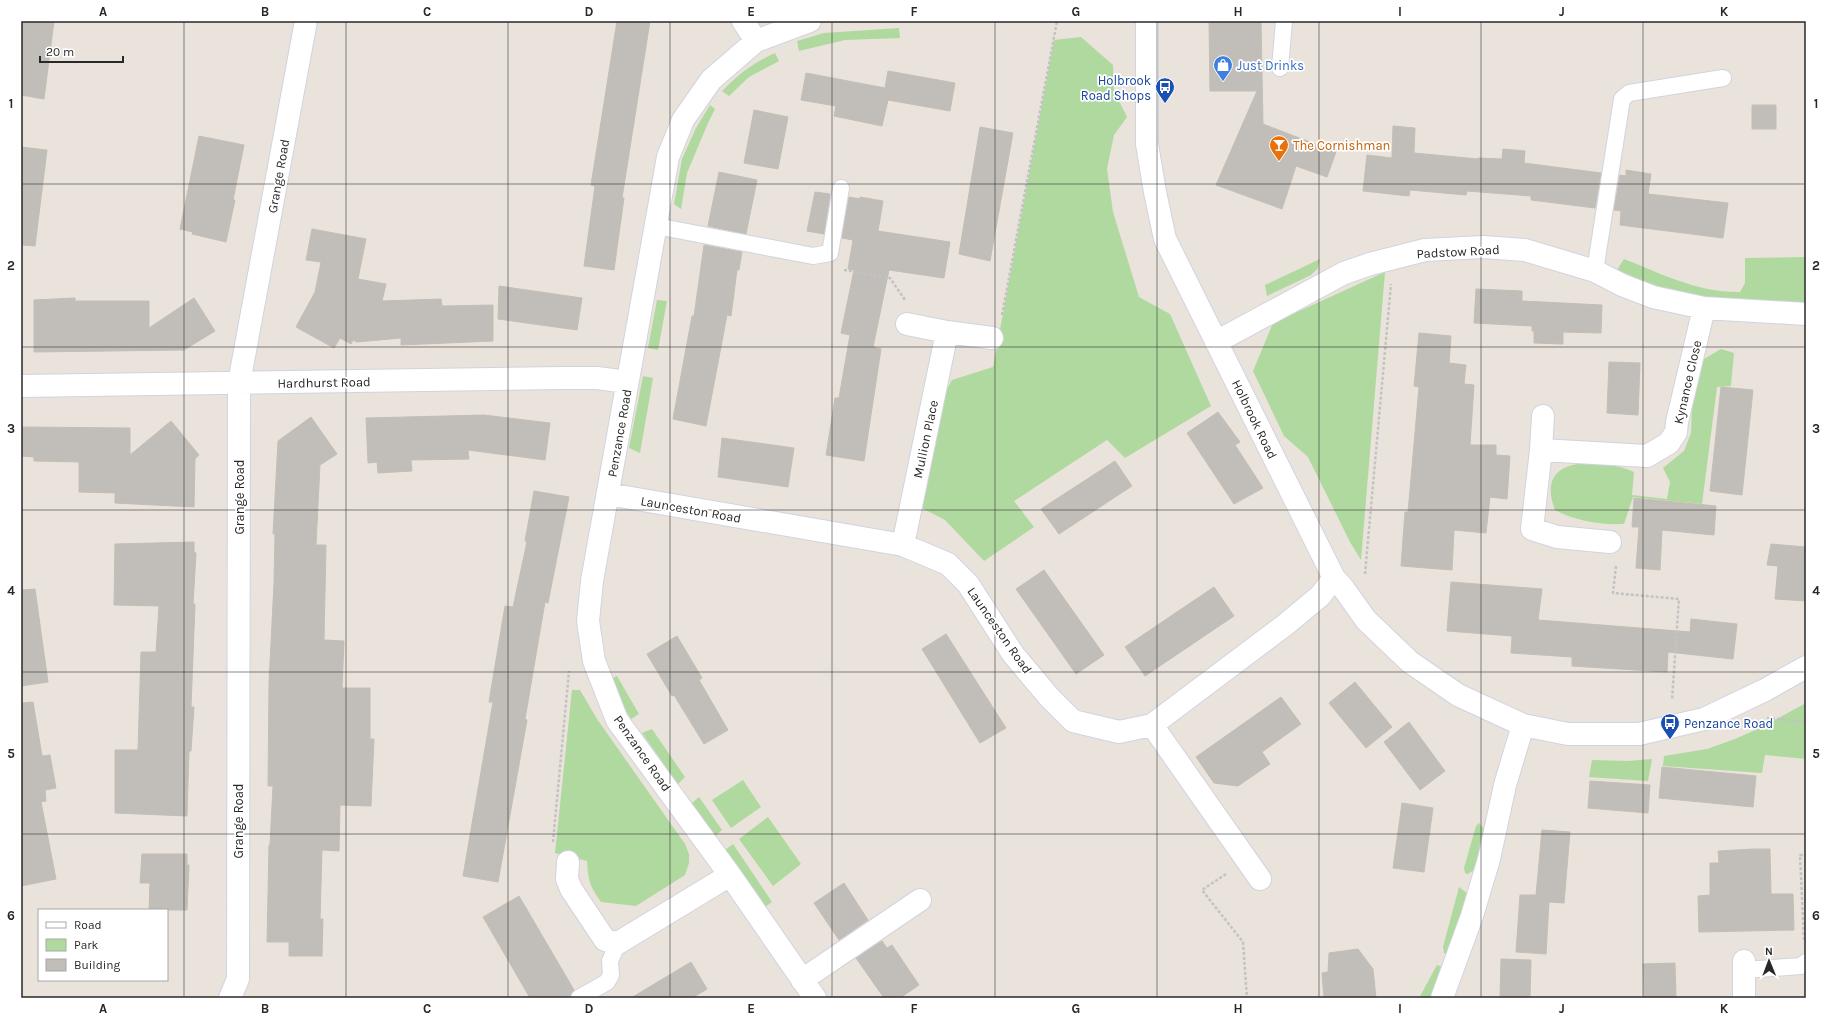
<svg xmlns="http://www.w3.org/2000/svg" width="1827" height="1019" font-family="Karla,sans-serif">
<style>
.green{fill:#afd99e}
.building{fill:#c1bdb8;stroke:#c4bfb5}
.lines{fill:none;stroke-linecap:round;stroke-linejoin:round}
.lane-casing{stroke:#d1d3df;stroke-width:18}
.street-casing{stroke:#d1d3df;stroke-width:24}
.path{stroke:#c3c3c3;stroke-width:2.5;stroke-dasharray:3 2;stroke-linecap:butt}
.lane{stroke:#fff;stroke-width:16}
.street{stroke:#fff;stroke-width:22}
.grid{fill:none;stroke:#282828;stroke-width:1;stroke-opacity:0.55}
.labels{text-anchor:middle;stroke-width:3.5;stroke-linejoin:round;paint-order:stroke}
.shop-label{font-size:13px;fill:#366cbe;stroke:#fff;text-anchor:start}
.transit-label{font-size:13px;fill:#164399;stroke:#fff;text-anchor:end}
.food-label{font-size:13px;fill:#c56008;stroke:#fff;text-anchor:start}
.street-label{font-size:13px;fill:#282828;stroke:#fff}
.neatline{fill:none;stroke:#282828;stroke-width:1.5}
.grid-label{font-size:13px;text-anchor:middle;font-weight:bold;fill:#282828}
</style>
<rect width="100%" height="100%" fill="#e9e3db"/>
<path class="green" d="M899,28L900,38L845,40L799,51L797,41L824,33Z
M1081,37L1113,65L1114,91L1127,117L1114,135L1107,169L1113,212L1139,297L1170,314L1211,406L1125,458L1107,440L1014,501L1034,527L984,561L945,520L918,506L942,398L952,380L993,367L1054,40Z
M775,53L779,61L749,77L729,96L722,91C740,73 751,64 775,53Z
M710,105L715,109L708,123L687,173L681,209L674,204L682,159L696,128Z
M1806,257V303L1751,305L1679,295L1617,270L1624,259C1662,274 1699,293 1740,292L1745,283V258Z
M1320,259L1318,268L1311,275L1267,296L1265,285Z
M1385,272L1361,560L1350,542L1308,457L1284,436L1253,371L1273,323Z
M657,300L667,301L658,350L648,348Z
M1721,349L1734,353L1731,386L1717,387L1702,504L1633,497L1624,524C1600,525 1576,521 1555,510C1533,454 1601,458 1634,472L1632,495L1667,499L1670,482L1663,468L1684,451L1691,433L1692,408L1697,376L1704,359Z
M643,376L653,378L640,453L629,448Z
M617,676L639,714L631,719L619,700L610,679Z
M572,690H580L597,719L685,844L689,854V863L685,875L636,906L601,902C590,886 588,881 587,861L555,853Z
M1806,703V759L1765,755L1762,773L1663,766L1664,756L1707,749L1735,739L1762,727Z
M652,729L685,777L678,784L642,733Z
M1652,759L1648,781L1589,777L1592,760L1628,761Z
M743,780L761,807L731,828L712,800Z
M699,797L722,830L714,837L692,803Z
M768,817L801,864L773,886L739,839Z
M1479,823L1486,831L1474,870L1468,874L1465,873L1464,868L1476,826Z
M733,844L772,902L765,907L725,850Z
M1459,887L1468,894L1450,956L1444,953L1443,947Z
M1437,965L1448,969L1432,998H1419Z"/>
<path class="building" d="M21,21H54L44,99L21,95Z
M617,21H650L622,198H624L614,270L584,266L595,186L591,185Z
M1209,21H1261L1263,124L1336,152L1327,177L1296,166L1282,209L1216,185L1257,91H1210Z
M888,71L955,83L950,111L888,100L882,126L834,116L836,106L801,100L806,73L885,88Z
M1752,105H1776V129H1752Z
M754,110L788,117L778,169L744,163Z
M1393,126L1415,128L1414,153L1478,159V158L1502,159L1503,149L1525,151L1524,163L1601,173L1595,208L1531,200V196L1467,191L1466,195L1410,190L1409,196L1363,191L1367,155L1392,158Z
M980,127L1013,133L990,261L959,254Z
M199,136L244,145L233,200H235L226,242L192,234L193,232L180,229Z
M21,147L47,150L35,246L21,245Z
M1626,170L1651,174L1648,194L1728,203L1723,238L1620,225L1621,211L1614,210L1620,175L1626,176Z
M719,172L757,180L746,234L708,226Z
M815,192L830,194L824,234L807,231Z
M849,197L860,199V197L883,201L878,231L950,242L944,278L889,270L873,347L881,349L864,461L826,455L835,398H839L850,335L841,333L854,270L848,269L853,240L842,238Z
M312,229L366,239L358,279L386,284L382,301L441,299L442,306L493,305V341L401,345V338L357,342L353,340L351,344L340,338L334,348L296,327L315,292L321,262L306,260Z
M704,245L742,252L739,270H737L731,316L727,315L706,426L673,419L692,316H694Z
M499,286L582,298L577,330L498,319Z
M1476,289L1522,291V301L1602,305L1601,333L1563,332V344L1534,343V331H1532V326L1474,323Z
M75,298V301H149V328L194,298L215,331L184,350L34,352V300Z
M1419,333L1451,336L1449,363L1466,365L1464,384L1474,385L1470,445H1496V455L1510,456L1507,499L1490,497L1486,533L1454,530L1452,570L1401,566L1405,512H1408L1419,387L1414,386Z
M1609,362L1640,363L1638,415L1607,413Z
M1721,387L1753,390L1742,495L1710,491Z
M1218,412L1240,442L1235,445L1263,488L1234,504L1187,433Z
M484,415L550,423L545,460L468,450L469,459L411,460L412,471L378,473L377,462L368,463L366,418Z
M311,417L337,454L320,465L316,545H326L324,640L344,641L342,688H370V739H374L371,806L340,805L339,851L322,850L320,919H323L322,956H289V942H267L269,845H270L273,786H268L269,683L274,583L275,534H273L278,441Z
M171,421L199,455L195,459L194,507L115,503V493L79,492V462L34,461V457L21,456V427L130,428V455Z
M722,438L794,448L788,487L718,477Z
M1115,461L1132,486L1059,534L1041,509Z
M534,491L569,497L548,603L545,602L525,719L527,720L498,882L463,876L493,702H489L505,606L513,607L527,542L525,541Z
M1634,498L1716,506L1714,535L1662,530L1660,570L1636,568L1639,527H1632Z
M194,542V552L196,553L193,604H195L191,707H194L191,751H189L187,816L115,813V750H138L141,652H156L159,606L114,605L115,544Z
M1771,544L1806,547V601L1775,599L1778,566L1767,565Z
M1044,570L1104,655L1076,674L1016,589Z
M1451,582L1542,589L1538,620L1690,632L1691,619L1737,624L1733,659L1668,652L1667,672L1572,666V657L1511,653L1512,636L1447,631Z
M1214,587L1234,616L1145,676L1125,647Z
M35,589L48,682L21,686V590Z
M946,634L1006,728L980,743L922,649Z
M677,636L702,678L699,680L728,730L704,744L674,695L672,696L647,654Z
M1355,682L1392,727L1366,748L1329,703Z
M1281,697L1301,724L1262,752L1270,764L1238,786L1214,783L1196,757Z
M33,702L42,756L50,755L56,788L45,790L46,801L41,802L56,879L21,886V703Z
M1409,722L1445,771L1420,790L1384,742Z
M1662,767L1756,776L1753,807L1659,798Z
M1590,781L1650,785L1648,813L1588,808Z
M1402,803L1433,808L1424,872L1393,868Z
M1542,830L1570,832L1564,903L1549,902L1546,954L1516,952L1520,895H1536Z
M1753,849H1770L1771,894H1793L1794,930L1699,932L1698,896L1710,895V863H1719L1718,851Z
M142,854H187V865H189L187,910H149L150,883H140Z
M844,883L868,920L839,940L814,903Z
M519,896L574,990L570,998H530L483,917Z
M882,941L887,948L892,945L919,985L900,998H884L856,958Z
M1358,949L1373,969L1376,998H1324L1322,973L1328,972L1329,953Z
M1501,959L1531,960L1530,998H1500Z
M691,962L707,989L692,998H631Z
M1675,963L1676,998H1644L1643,964Z"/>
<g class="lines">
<g class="lane-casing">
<path id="lane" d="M1280,68L1284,21
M656,226L813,256L830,253L841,188
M1595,271L1622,99L1629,93L1723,78
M1744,970L1801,966L1806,962
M579,998L607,982L611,975L610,961L618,943"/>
</g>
<g class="street-casing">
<path id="street" d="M743,21L756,41
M810,21L756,41L711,80L683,120L668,157L592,581L588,621L594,661L617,720L730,875L815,998
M1147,21V144L1155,192L1165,239L1334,578L1344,589L1366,620L1410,662L1458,695L1523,725L1568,734H1639L1704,719L1765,690L1806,667
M907,324L947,332L992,338
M1216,342L1344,273L1370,264L1425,250L1483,247L1525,250L1595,271L1622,285L1653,297L1704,308L1806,314
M21,386L563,378H597L627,382
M1541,450L1543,416
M608,494L903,545L948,564L968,584L1013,654L1049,697L1073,721L1119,732L1152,725L1285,625L1320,596L1334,578
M1610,542L1557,537L1532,529L1541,450L1647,456L1669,443L1676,432L1677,422L1704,308
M903,545L947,332
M1152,725L1260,879
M568,862L567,879L571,889L605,940L618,943L730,875
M802,980L920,900
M230,998L238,979L239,383L306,21
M1442,998L1472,916L1489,859L1505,785L1523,725
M1744,998V961"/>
</g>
<path class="path" d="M844,270L890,278L905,300
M1002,315L1057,21
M1616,566L1613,593L1679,599L1672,700
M1365,574L1391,284
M1767,718L1806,722
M553,842L569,671
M1226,874L1202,890L1243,942L1247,998
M1804,940L1800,855H1806"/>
<use href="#lane" class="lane"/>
<use href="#street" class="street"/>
</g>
<path class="grid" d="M184,21V998M346,21V998M508,21V998M670,21V998M832,21V998M995,21V998M1157,21V998M1319,21V998M1481,21V998M1643,21V998M21,184H1806M21,347H1806M21,510H1806M21,672H1806M21,834H1806"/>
<defs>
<g id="shop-pin" transform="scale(1)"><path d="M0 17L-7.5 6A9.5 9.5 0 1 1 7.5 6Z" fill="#3f7fe0" stroke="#fff"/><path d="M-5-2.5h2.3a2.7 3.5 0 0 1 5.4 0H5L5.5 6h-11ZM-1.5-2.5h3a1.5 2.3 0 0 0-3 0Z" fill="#fff"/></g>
<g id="bus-pin" transform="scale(1)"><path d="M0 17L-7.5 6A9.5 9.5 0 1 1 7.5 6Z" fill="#1a4fb4" stroke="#fff"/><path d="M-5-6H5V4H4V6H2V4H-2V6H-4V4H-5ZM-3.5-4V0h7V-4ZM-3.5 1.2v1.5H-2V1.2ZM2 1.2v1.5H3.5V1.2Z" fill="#fff"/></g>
<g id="bar-pin" transform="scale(1)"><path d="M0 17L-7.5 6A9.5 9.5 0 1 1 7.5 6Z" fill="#e8710a" stroke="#fff"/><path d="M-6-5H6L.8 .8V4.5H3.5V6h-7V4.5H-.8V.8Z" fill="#fff"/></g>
</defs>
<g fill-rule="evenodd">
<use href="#shop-pin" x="1223" y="65"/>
<use href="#bus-pin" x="1165" y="87"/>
<use href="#bar-pin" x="1279" y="145"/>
<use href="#bus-pin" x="1670" y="723"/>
</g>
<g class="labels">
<g class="shop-label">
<text x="1237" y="70">Just Drinks</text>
</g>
<g class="transit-label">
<text x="1151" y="85">Holbrook<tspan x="1151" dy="15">Road Shops</tspan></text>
<text x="1684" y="728" text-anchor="start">Penzance Road</text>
</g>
<g class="food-label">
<text x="1293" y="150">The Cornishman</text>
</g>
<g class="street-label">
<text transform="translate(278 176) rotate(-80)" y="5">Grange Road</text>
<text transform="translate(1458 251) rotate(-3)" y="5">Padstow Road</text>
<text transform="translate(324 382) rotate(-1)" y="5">Hardhurst Road</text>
<text transform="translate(1687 382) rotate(-77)" y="5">Kynance Close</text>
<text transform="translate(1255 419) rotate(64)" y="5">Holbrook Road</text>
<text transform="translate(619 433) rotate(-80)" y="5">Penzance Road</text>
<text transform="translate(925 439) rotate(-78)" y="5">Mullion Place</text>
<text transform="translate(239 497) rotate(-90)" y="5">Grange Road</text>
<text transform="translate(691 509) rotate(10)" y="5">Launceston Road</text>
<text transform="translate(1000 630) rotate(55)" y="5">Launceston Road</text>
<text transform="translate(643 753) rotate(55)" y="5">Penzance Road</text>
<text transform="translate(238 821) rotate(-90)" y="5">Grange Road</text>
</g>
</g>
<rect width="1827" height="1019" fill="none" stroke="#ffffff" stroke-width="44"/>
<rect x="38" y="909" width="130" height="72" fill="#ffffff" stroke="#a9a9a9"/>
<rect x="46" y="922" width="20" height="6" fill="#ffffff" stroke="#a9a9a9"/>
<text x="74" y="929" font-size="12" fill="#282828">Road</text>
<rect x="46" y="939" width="20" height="12" fill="#afd99e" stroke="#a9a9a9"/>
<text x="74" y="949" font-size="12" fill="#282828">Park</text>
<rect x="46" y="959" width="20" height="12" fill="#c1bdb8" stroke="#a9a9a9"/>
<text x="74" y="969" font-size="12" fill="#282828">Building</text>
<g transform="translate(1769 961) rotate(359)" stroke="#ffffff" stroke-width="3" paint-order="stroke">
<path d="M0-3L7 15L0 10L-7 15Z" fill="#282828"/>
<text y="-6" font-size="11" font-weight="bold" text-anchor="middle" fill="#282828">N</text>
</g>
<path d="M40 56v6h83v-6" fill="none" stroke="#282828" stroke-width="2"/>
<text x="46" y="56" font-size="12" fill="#282828" stroke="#ffffff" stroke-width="3" paint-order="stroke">20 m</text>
<rect x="22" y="22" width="1783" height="975" class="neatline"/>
<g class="grid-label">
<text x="103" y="16">A</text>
<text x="265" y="16">B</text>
<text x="427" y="16">C</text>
<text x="589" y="16">D</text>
<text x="751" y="16">E</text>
<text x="914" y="16">F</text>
<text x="1076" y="16">G</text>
<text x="1238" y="16">H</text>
<text x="1400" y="16">I</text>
<text x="1562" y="16">J</text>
<text x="1724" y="16">K</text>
<text x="11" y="108">1</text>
<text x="1816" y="108">1</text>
<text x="11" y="270">2</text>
<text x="1816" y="270">2</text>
<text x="11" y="433">3</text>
<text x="1816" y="433">3</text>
<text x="11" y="595">4</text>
<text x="1816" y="595">4</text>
<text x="11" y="758">5</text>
<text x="1816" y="758">5</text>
<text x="11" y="920">6</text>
<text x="1816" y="920">6</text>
<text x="103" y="1013">A</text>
<text x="265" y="1013">B</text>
<text x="427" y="1013">C</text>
<text x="589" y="1013">D</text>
<text x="751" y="1013">E</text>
<text x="914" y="1013">F</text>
<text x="1076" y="1013">G</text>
<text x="1238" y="1013">H</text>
<text x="1400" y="1013">I</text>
<text x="1562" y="1013">J</text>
<text x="1724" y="1013">K</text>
</g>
</svg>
